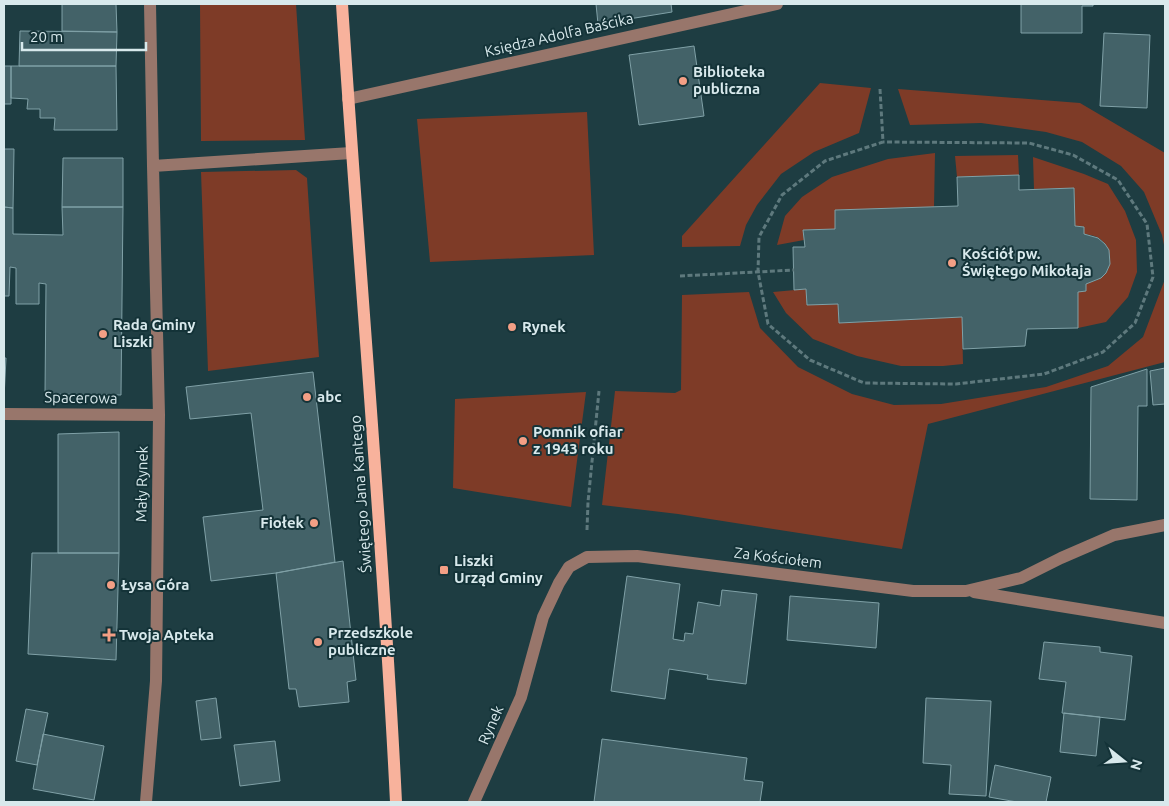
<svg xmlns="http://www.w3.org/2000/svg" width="1169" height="806" font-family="Ubuntu,sans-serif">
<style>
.green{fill:#7e3b27}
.building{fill:#436268;stroke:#80a1a7}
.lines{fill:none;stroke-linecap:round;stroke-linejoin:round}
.path{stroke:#5e797d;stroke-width:3;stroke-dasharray:5 2.5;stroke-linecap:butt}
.minor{stroke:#98766b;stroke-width:12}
.major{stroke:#f8b29c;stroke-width:12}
.poi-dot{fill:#f39f85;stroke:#143338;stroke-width:2}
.labels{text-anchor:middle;stroke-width:4;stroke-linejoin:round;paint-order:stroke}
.street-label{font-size:15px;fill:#d8e9ec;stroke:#143338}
.poi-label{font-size:15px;font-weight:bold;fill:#d8e9ec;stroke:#143338;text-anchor:start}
</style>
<rect width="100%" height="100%" fill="#1e3d42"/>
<path class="green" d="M200,4H296L305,140L201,141Z
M820,83L871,88L859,133L814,152L781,174L757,205L746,225L740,246L682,247V236Z
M898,89L1080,103L1165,153V250L1162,235L1144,192L1121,166L1082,142L1046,132L981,123L910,125Z
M587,112L594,255L430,262L417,119Z
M935,153L934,207L836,210L835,229L803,230L804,240L777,245L785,216L802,197L832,177L888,159Z
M1018,155L1019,175L957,177L955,156Z
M1033,157L1084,174L1108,184L1125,211L1136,240L1137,272L1128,297L1106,322L1078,328V292C1081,289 1084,285 1087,283C1092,281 1097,281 1102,277C1114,267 1112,248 1100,239C1095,235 1090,235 1084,234V227L1075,226L1074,188L1034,189Z
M296,170L307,178L319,357L208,371L201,172Z
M1165,279V362L928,424L902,549L678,514L602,505L615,391L675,393L681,390L682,295L749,292L760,328L798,367L852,394L894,405L941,404L1046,387L1108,366L1143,337Z
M806,289L807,305L838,304L839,323L962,317L963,364L943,366H901L857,356L813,339L786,313L773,292Z
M586,392L571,507L453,488L455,399Z"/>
<path class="building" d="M62,4H116L117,32L62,31Z
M596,4H671L672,12L598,24Z
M1021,4H1093V6H1082V33H1021Z
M20,31L117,32L116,66H19Z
M1104,33L1150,35L1147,108L1100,106Z
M694,46L704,116L639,125L629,55Z
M4,66H11V104H4Z
M11,66H116L117,130H54L55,118H40V109H27L28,99L11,98Z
M4,149H14L13,208L4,207Z
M63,158H123V207H62Z
M1019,175V190L1074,188L1075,226L1084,227V234L1098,238L1105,244L1109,250L1110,264L1106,273L1101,278L1086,284V291L1078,292V328L1027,329L1025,346L963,349L962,317L839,323L838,304L807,305L806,289L794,290L793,247H805L803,230L835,229V210L958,206L957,177Z
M4,207L13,208V234L63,235L62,207H123L121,395L45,394L46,284L39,283V304H16V268L10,267L9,296H4Z
M4,358H6L4,398Z
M1165,368V404L1153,405L1150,371Z
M1147,369V406H1138L1137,500L1090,499L1091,387Z
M313,372L335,562L276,573L211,581L203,517L263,510L251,413L190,419L186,387Z
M119,432V553H58V434Z
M32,553H119L116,660L28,654Z
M343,561L356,680L347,682L349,702L299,707L296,689H289L276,573Z
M627,576L680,584L673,639L684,641L685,633L693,634L698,602L720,606L722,590L757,594L746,684L707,679L708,675L669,669L665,699L611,691Z
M790,596L879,603L876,648L787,640Z
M1044,642L1100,647V652L1132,656L1125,720L1062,713L1066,682L1039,679Z
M216,698L221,738L201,740L196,701Z
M926,698L991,701L986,796L949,794L951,765L923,763Z
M26,709L48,713L37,765L16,761Z
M1064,713L1100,717L1096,756L1060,752Z
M43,734L104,746L94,800L33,789Z
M602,739L747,758L744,780L763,782L760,802H594Z
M275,741L280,781L240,786L234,745Z
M995,765L1051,777L1046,802H1017L989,797Z"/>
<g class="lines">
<path class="path" d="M880,89L883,142L825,161L782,195L759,237L758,272L768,324L810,360L864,383L956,384L1044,374L1103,352L1135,323L1153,277L1147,224L1118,180L1073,155L1029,143L883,142
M680,276L794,270
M587,530L588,502L599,391"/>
<path class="minor" d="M348,99L777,4
M153,166L351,153
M4,414L159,415
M974,592L1165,623
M146,802L156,681L159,415L153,166L150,4
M474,802L521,697L543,617L559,583L569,567L587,557L637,556L913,591H966L1021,578L1061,558L1114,535L1165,525"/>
<path class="major" d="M342,4C359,270 383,536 396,802"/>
</g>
<g class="poi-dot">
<circle cx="683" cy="81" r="5"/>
<circle cx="952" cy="263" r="5"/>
<circle cx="512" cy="327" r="5"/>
<circle cx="103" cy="334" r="5"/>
<circle cx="307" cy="397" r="5"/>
<circle cx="523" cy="441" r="5"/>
<circle cx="314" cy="523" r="5"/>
<rect x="439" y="565" width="10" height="10" rx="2.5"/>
<circle cx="111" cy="585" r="5"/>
<path d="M106.5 627.5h5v5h5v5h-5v5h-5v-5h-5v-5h5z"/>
<circle cx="318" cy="642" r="5"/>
</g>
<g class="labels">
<g class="street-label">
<text transform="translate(559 35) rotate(-13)" y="5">Księdza Adolfa Baścika</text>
<text transform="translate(81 398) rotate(1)" y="5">Spacerowa</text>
<text transform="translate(142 484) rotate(-89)" y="5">Mały Rynek</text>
<text transform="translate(361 494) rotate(-94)" y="5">Świętego Jana Kantego</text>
<text transform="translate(778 558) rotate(7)" y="5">Za Kościołem</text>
<text transform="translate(491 725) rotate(-66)" y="5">Rynek</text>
</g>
<g class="poi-label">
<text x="693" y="77">Biblioteka<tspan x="693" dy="17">publiczna</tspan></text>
<text x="962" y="259">Kościół pw.<tspan x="962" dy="17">Świętego Mikołaja</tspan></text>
<text x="113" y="330">Rada Gminy<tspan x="113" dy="17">Liszki</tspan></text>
<text x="522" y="332">Rynek</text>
<text x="317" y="402">abc</text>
<text x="533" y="437">Pomnik ofiar<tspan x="533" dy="17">z 1943 roku</tspan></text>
<text x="304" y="528" text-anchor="end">Fiołek</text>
<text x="454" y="566">Liszki<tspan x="454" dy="17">Urząd Gminy</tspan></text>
<text x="121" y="590">Łysa Góra</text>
<text x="328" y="638">Przedszkole<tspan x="328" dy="17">publiczne</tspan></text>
<text x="119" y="640">Twoja Apteka</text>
</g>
</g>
<rect width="1169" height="806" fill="none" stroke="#d8e9ec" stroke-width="10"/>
<g transform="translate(1124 761) rotate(107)" stroke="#143338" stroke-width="4" paint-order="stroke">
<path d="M0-4L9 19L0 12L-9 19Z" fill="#d8e9ec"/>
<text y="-8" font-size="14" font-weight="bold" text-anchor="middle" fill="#d8e9ec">N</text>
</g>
<path d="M22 42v8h124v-8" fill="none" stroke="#d8e9ec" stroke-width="2.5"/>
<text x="30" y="42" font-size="15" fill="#d8e9ec" stroke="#143338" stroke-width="4" paint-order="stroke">20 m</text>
</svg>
